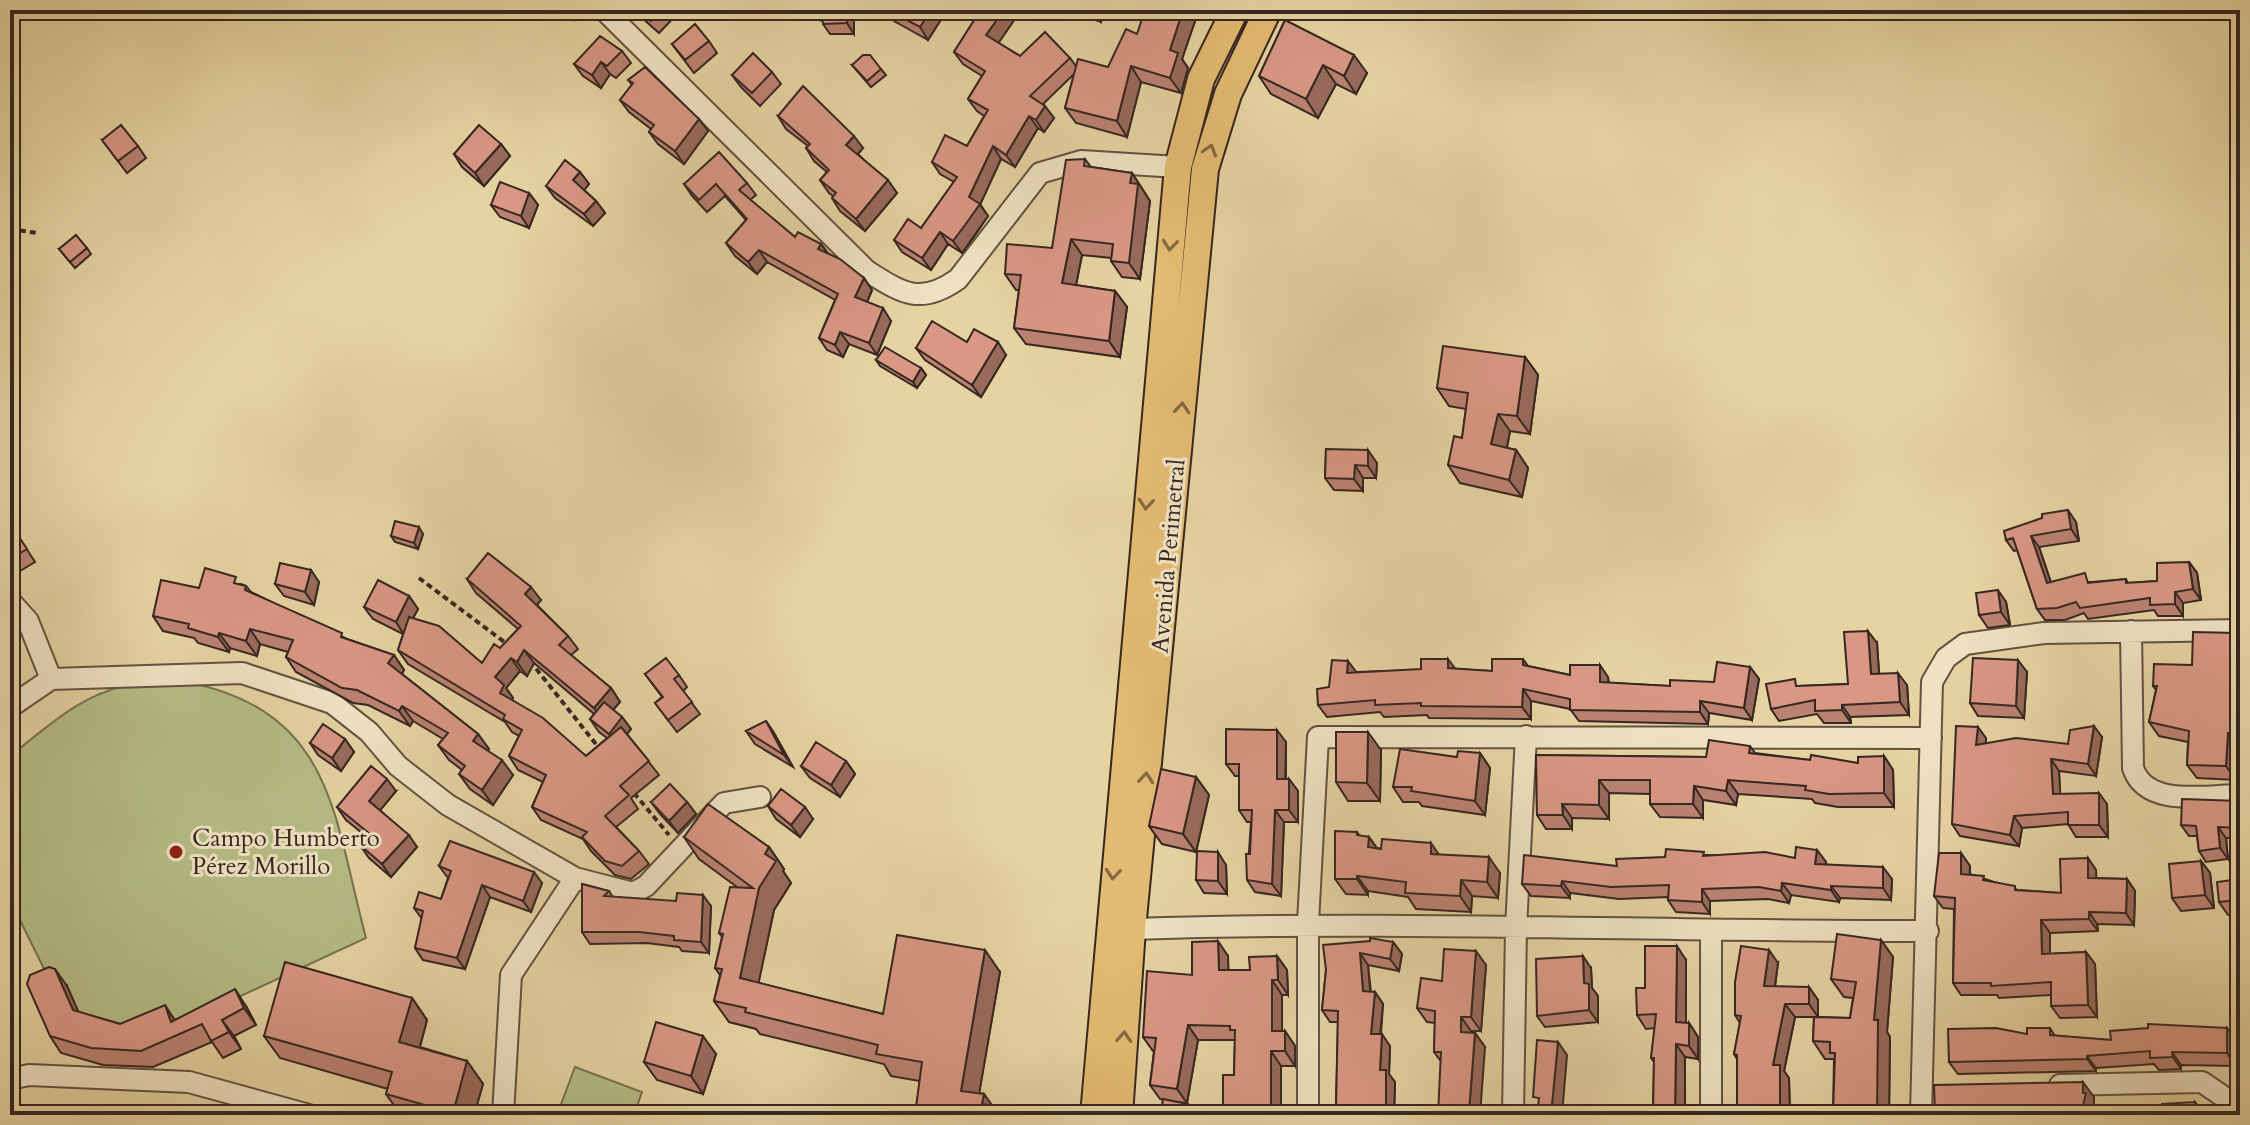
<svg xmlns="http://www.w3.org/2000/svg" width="2250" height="1125" font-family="Cardo,serif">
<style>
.pitch{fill:#b5bc85;stroke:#767253;stroke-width:2}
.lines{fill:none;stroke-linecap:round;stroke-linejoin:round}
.minor-casing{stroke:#625241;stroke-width:24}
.major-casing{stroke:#362721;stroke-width:30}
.path{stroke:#362721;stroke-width:4;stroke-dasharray:6 4;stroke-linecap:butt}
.minor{stroke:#efe2c3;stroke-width:20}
.major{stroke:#e3ba71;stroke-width:26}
.wall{fill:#bb8272;stroke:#362721;stroke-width:2;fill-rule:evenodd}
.shaded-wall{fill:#986a5c;stroke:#362721;stroke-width:2}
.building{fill:#d99784;stroke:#362721;stroke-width:2}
.oneway{stroke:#846945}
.poi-dot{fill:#8f2418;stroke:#efe2c3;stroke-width:3}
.labels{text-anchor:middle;stroke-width:6;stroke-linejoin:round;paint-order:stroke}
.street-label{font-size:24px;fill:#362721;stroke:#efe2c3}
.poi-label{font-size:24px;fill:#362721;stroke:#efe2c3;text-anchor:start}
</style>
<rect width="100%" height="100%" fill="#e6d3a2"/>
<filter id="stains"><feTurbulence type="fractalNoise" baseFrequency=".0025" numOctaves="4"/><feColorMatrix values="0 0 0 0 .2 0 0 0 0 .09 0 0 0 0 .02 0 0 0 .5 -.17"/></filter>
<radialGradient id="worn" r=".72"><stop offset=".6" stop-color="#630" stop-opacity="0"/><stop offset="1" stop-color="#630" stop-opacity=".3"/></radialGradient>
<path class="pitch" d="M187,682C334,712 333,815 366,938L178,1025L85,1027L53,987L10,900V756C45,729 80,695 125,686C145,682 167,683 187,682Z
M575,1067L642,1092L634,1115H557Z"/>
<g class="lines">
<g class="minor-casing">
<path id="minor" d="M604,10L867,271C902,293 920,306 958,279L1040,173L1081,161L1178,167
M10,601L28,621L51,679
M2131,631L2133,768C2146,808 2206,795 2240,795
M10,707L51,679L242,673L332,703L369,732L398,766L448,805L575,878L511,975L503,1115
M575,878L633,893L646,886L724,803L760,797
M1132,929C1397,920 1663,932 1928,931
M1711,932V1115
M10,1079L29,1075L189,1082L309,1115
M2060,1085L2202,1082L2237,1106V1115
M1308,1115V923L1318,737L1931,738
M1513,1115L1516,928L1526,736
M1921,1115L1932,682L1946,658L1965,644L2044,633L2240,630"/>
</g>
<g class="major-casing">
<path id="major" d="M1094,1115L1178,167L1201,79L1235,10
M1119,1115L1132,929L1205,169L1228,94L1268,10"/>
</g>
<path class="path" d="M10,229L37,233
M419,578L507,644
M530,661L599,748
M634,793L669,835"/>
<use href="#minor" class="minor"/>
<use href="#major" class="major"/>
</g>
<path class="wall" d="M560,10H581L574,20Z
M636,10H681L659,33L640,16Z
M780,10H854V34H830L823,24V21L781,12Z
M886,10H947L928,40L894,21Z
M975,10H1021L998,43L1020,56L1070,58L1076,66L1108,67L1137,34L1195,21L1182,59L1188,68L1181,93L1141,82L1127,137L1076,123L1065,108L1074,74L1043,104L1054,118L1044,132L1038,128L1015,167L1001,159L980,204L988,216L974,237L962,253L948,244L931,270L902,252L894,240L921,228L954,182L940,174L932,162L967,146L984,116L977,111L968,99L982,76L963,64L954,52L978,14Z
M1066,10H1105L1101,22Z
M1285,20L1367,73L1356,94L1336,84L1318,118L1271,94L1259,76Z
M709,41L717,53L694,73L672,44Z
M622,51L631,63L616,78L610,74L601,88L583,76L574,64Z
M852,65L881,69L886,75L871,87Z
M772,72L781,84L760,106L741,87L732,75Z
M628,80L699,119L708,131L684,164L658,144L649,132L651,129L629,112L620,100L632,85Z
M778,116L863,148L858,154L897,193L865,231L840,211L832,198L833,196L829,193L820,180L827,172L814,161L806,148L808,146L786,129Z
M102,140L138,146L146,158L127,173Z
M501,144L510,156L484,186L462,167L454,154Z
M1085,159L1091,167L1132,173L1150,201L1140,279L1122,277L1111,261V258L1082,255L1076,285L1115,291L1127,307L1120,357L1026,344L1014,328L1019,290H1016L1005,274L1052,248Z
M580,172L589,184L584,190L596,201L605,213L593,226L555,198L546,186Z
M747,183L756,195L750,200L795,237L821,244L828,253L864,278L872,290L867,302L891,321L877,355L849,344L843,357L827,350L819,338L835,300L767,262L757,274L735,256L726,243L746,220L725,196L707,212L692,196L684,184Z
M529,193L538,205L529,228L500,217L491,205Z
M87,248L91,254L75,268L59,249Z
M967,342L1006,355L981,397L925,360L916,348Z
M1525,357L1538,375L1530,434L1510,431L1507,448L1516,450L1528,468L1522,497L1460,483L1448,465L1462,438L1466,409L1449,406L1437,388Z
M876,360L921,368L926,375L917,388L880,366Z
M1326,449L1377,463L1376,478H1363V491L1334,490L1325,478Z
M2076,522L2079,541L2039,547L2051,582H2092L2126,579L2128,583L2157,581L2189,562L2197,573L2201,600L2183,603V616H2158L2154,610L2088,619L2084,613L2065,620H2045L2037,609L2017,550L2014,551L2006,540Z
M13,528L35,562L10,577V529Z
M423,534L418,549L395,542L391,536Z
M467,579L541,600L537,605L568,636L578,649L571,655L611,688L620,702L613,710L622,717L631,729L627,734L659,775L631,798L638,809L616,827L639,851L649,864L631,879L615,875L591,851L583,839L541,820L532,807L543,782L518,770L509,756L519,736L512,732L505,722L408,664L398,650L403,634L373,619L364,607L409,596L418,609L413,618L482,663L500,648L518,629L476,593ZM534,663L594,714L590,719L599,732L607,738L586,756L512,700L513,698L506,688L520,671L527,676Z
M319,582L314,605L284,596L275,584Z
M241,584L246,586L251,592L347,639L394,655L404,670L402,674L478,734L489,749L488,751L513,775L493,805L470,789L459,774L462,770L449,760L438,745L443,739L413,721L410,726L368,705L353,703L296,672L286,657L288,652L260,644L257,656L230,648L229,652L198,643L194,638L163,631L153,616L199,588Z
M2006,602L2010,625L1988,628L1979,615Z
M2236,633L2240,640V747H2237L2236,780L2197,778L2187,765L2188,742L2159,736L2149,722L2156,690L2153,686L2192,665Z
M1877,643L1879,674L1907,685L1909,715L1850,717L1851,723H1824L1817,714L1779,721L1771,709L1800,686L1848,684Z
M1523,659L1528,666L1570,675L1608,677L1609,683L1670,686L1714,682L1750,667L1759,679L1752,720L1709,713L1708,724L1579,721L1570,709L1531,701V719L1429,718L1427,715L1384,717L1380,712L1327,717L1318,705L1329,687L1356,672L1455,669L1492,671Z
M2027,672L2024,718L1978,716L1970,703Z
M645,674L679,675L687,687L683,691L700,714L677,732L655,703L662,697Z
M766,721L774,733L793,767L755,744L746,731Z
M2102,737L2096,776L2059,771L2060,794L2107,804L2108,837H2076L2068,824L2022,828L2019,846L1960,836L1952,824L1986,738L1985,743L2068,744Z
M345,739L354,752L341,771L318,755L310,743Z
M1286,742V779H1289L1298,791V822H1284L1281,896L1255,892L1247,880L1251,822H1247L1239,810V776H1235L1226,764Z
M1750,746L1755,753L1810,760L1858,763L1884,756L1893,770L1894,807H1838L1815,803L1812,799L1738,794L1736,805L1703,800V818L1660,817L1650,804V794L1609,793V819L1572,818V829H1546L1537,815L1536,755L1706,757Z
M1381,750L1380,801H1348L1336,782Z
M1480,753L1490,768L1485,815L1422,806L1419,802H1403L1393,787L1457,757Z
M846,761L855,774L840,797L810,778L801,766Z
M1196,777L1209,795L1196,852L1162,844L1149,826Z
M396,791L380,810L417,847L391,877L369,858L360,845L367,837L346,820L337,807Z
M2240,801V838H2226L2228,859L2206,862L2199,851L2197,836H2189L2181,825Z
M651,802H687L696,814L678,833L660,814Z
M768,806L813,819L800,837L776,819Z
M1357,832L1360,836L1369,837L1377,848L1439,855L1500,873L1498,898L1472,896L1471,912L1416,909L1408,897L1368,891V895L1346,894L1335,879Z
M684,837L769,847L784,869L783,871L791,883L774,910L758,983L883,1014L1000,972L979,1093L984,1094L992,1106L915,1115L920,1081L891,1076L884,1064L760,1034L756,1029L729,1022L714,1001L720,975L715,968L722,937L719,933L737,887L699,859Z
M1817,850L1826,862L1825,864L1892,879L1891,900L1840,898L1839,902L1791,895L1789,903L1768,899L1710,901V914L1676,912L1668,900V897L1619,899L1570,893V898L1531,896L1522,884L1617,866L1706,855L1795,858Z
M1961,853L1970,866V874L2018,890L2061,893L2088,858L2096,870V878L2127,879L2135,891L2134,925L2097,924L2098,931L2050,933V954L2086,952L2095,964L2097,1017L2060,1018L2051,1006V995L1999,998L1997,995H1961L1953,983L1954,909L1943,908L1934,896Z
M2201,861L2210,873L2214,908L2181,911L2172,898Z
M1226,865L1227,894L1204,893L1196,880Z
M439,866L542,883L531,912L490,897L465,969L423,960L415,948L422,919L414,908L441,899L448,878Z
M2240,879V913L2228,915L2219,902Z
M582,884L609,891L613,897L711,906L709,953L682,951L679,947L647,943L590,944L582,932Z
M1881,940L1893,957L1887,1032L1890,1037L1889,1115H1833L1834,1059H1825L1813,1041L1814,1017H1795L1784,1071L1789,1078L1790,1115H1737V1059L1734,1054L1740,1023L1735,1015L1778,963L1775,987H1809L1818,1000V1017L1850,1018L1853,998L1844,997L1831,979Z
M1370,941L1393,942L1402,954L1399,971L1368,965L1371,992H1375L1383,1004L1381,1034L1390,1046L1389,1074L1395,1082L1394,1115H1330L1336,1107L1338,1022H1330L1322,1010L1326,970Z
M1228,956V970H1250L1277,956L1287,970L1288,995H1282V1031H1285L1295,1046V1066H1281V1115H1161L1163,1100L1160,1099L1150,1085L1154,1051H1153L1143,1037L1192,975ZM1198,1040H1235L1234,1075L1223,1112L1193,1111L1188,1104L1176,1102L1187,1103Z
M1686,960V1023H1689L1698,1037V1059L1685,1057V1115H1653L1654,1062L1651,1058L1655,1028L1646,1029L1637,1015L1645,988Z
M1486,965L1481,1031H1471V1033H1475L1485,1047L1440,1060L1434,1052L1435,1023L1427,1022L1417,1008L1442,981Z
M1591,968L1592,988L1598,996V1022L1545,1027L1537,1016Z
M67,986L78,1012L120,1024L175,1020L246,1006L256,1025L234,1036L241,1049L223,1058L212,1042L153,1067L103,1065L61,1053L50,1036Z
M412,998L427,1020L420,1047L467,1061L483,1084L474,1115H401L386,1094L388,1089L280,1058L264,1036Z
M2050,1028L2055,1036L2111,1040H2236L2235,1066L2181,1065V1069L2159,1070L2154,1064L2096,1068V1071L1958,1074L1949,1062Z
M716,1054L703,1094L657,1080L644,1062Z
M2094,1097V1104L2097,1108L2095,1115H1935Z"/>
<path class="shaded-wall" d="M567,10H581L574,20Z
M847,10H854V34L847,23Z
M931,10H947L928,40L920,27Z
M1004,10H1021L995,48L986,35Z
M1093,10H1105L1101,22Z
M1183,10H1187L1195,21L1182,59L1188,68L1181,93L1170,78V50Z
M1354,55L1367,73L1356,94L1344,76Z
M601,62L610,74L601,88L592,75Z
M1323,65L1336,84L1318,118L1306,99Z
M1131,66L1141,82L1127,137L1117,121Z
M1045,106L1054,118L1044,132L1036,120Z
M1029,116L1038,128L1015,167L1006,155Z
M699,119L708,131L684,164L675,151Z
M854,136L863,148L855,157L846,145Z
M501,144L510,156L484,186L475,173Z
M993,146L1001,159L980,205L988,216L962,253L953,241L969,197Z
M580,172L589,184L582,193L573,180Z
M1132,173L1150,201L1140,279L1129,263L1130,183Z
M888,180L897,193L865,231L856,219Z
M529,193L538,205L529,228L521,216Z
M596,201L605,213L593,226L584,214Z
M940,232L948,244L931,270L922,258Z
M1071,239L1082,255L1073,300L1062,283Z
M821,244L829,256L818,249Z
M759,250L767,262L757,274L748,262Z
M864,278L872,290L864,309L855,297Z
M1115,291L1127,307L1120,357L1109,341Z
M883,308L891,321L877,355L869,343Z
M840,332L849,344L843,357L835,345Z
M998,342L1006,355L981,397L972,385Z
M1525,357L1538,375L1530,434L1517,416Z
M921,368L926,375L917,388L913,382Z
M1498,414L1510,431L1504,462L1491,444Z
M1368,450L1377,463L1376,478L1368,466Z
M1516,450L1528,468L1522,497L1509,480Z
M1355,465L1363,478V491L1354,479Z
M2068,510L2076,522L2079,541L2071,529Z
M419,527L423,534L418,549L414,543Z
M2031,536L2039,547L2055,595L2047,583Z
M2189,562L2197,573L2201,600L2193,589Z
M311,570L319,582L314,605L305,592Z
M531,587L541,600L535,607L525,594Z
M1998,590L2006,602L2010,625L2001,612Z
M2175,592L2183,603V616L2175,604Z
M409,596L418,609L404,635L396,622Z
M250,629L260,644L257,656L246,641Z
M1868,631L1877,643L1880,686L1871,674Z
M219,633L230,648L229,652L218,637Z
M2236,633L2240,640V655L2235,648Z
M524,650L534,663L527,676L517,662Z
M394,655L404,670L399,678L388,663Z
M511,658L520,671L506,688L513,698L509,706L500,693L495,677Z
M1448,659L1457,671L1448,668Z
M2018,660L2027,672L2024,718L2016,706Z
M1348,661L1357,673H1347Z
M1600,665L1608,677L1609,694L1600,682Z
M1750,667L1759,679L1752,720L1744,708Z
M2235,667L2240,674V721L2234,712Z
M1898,673L1907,685L1909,715L1900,702Z
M611,688L620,702L603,721L594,708Z
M1523,689L1531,701V719L1522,707Z
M1700,701L1709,713L1708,724L1700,712Z
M1842,705L1850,717L1851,723L1842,710Z
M402,706L413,721L410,726L399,711Z
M622,717L631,729L617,746L609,734Z
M766,721L774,733L793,767L784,755Z
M2094,726L2102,737L2096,776L2088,764Z
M1978,727L1986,738L1985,756L1976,745Z
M1277,730L1286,742L1285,791L1277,779Z
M1368,732L1381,750L1380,801L1367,783Z
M2228,733L2237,747L2236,780L2226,766Z
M478,734L489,749L484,756L473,741Z
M345,739L354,752L341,771L332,758Z
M1480,753L1490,768L1485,815L1475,801Z
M1884,756L1893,770L1894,807L1884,793Z
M2051,759L2059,771L2061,805L2053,794Z
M502,760L513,775L493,805L482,790Z
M846,761L855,774L840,797L831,785Z
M1196,777L1209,795L1196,852L1183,834Z
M387,779L396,791L378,813L369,801Z
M1289,779L1298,791V822L1289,810Z
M1599,780L1609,793V819L1599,805Z
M1728,780L1738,794L1736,805L1726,791Z
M1694,786L1703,800V818L1693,804Z
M2099,793L2107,804L2108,837L2099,825Z
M687,802L696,814L678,833L669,821Z
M1562,804L1572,818V829L1563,815Z
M805,807L813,819L800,837L791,825Z
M1275,810L1284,822L1281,896L1272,884Z
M2014,816L2022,828L2019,846L2010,835Z
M2218,827L2226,838L2228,859L2220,848Z
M409,835L417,847L391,877L382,864Z
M1369,837L1380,853L1368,847Z
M1431,843L1442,859L1431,854Z
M769,847L784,869L783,871L791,883L774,910L755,1000L740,978L765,854Z
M1817,850L1826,862L1824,876L1815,864Z
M1218,852L1226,865L1227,894L1218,881Z
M1961,853L1970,866L1969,886L1961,874Z
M1489,857L1500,873L1498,898L1487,882Z
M2088,858L2096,870L2097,890L2088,878Z
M2201,861L2210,873L2214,908L2205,895Z
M1883,867L1892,879L1891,900L1883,888Z
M534,872L542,883L531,912L523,901Z
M1357,876L1368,891V895L1357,879Z
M2127,879L2135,891L2134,925L2126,913Z
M1461,880L1472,896L1471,912L1460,896Z
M1562,881L1570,893V898L1561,886Z
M1782,883L1791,895L1789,903L1781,891Z
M482,885L490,897L465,969L457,958Z
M1831,886L1840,898L1839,902L1831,890Z
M1702,889L1710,901V914L1702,902Z
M703,895L711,906L709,953L701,942Z
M2089,912L2097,924L2098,931L2089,919Z
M2041,920L2050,933V966L2042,954Z
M1881,940L1893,957L1887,1032L1890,1037L1889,1115H1877L1874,1020Z
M1218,941L1228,956L1229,984L1219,970Z
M1393,942L1402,954L1399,971L1390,959Z
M1677,946L1686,960V1035L1676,1022Z
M985,950L1000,972L976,1112L961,1091Z
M1769,950L1778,963L1773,1000L1764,986Z
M1476,951L1486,965L1481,1031L1471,1017Z
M2086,952L2095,964L2097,1017L2088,1005Z
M1360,953L1368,965L1371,1003L1363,991Z
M1277,956L1287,970L1288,995L1278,980Z
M1583,956L1591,968L1592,988L1598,996V1022L1589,1010L1584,983Z
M55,969L67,986L85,1027L73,1010Z
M1272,980L1282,995V1045L1272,1031Z
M1809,987L1818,1000V1017L1809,1004Z
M235,989L246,1006L256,1025L244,1008Z
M1375,992L1383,1004L1379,1046L1371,1034Z
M412,998L427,1020L415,1064L399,1042Z
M1785,1004L1795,1017L1784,1071L1789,1078L1790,1115H1780L1773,1065Z
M165,1005L176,1022H171Z
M1461,1017L1471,1031L1470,1046L1461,1032Z
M222,1020L234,1036L241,1049L229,1032Z
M1689,1023L1698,1037V1059L1689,1046Z
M1188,1025L1198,1040L1187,1103L1177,1089Z
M2227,1028L2236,1040L2235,1066L2227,1053Z
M1285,1031L1295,1046V1066L1285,1051Z
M1475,1033L1485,1047L1480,1115H1471L1469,1112Z
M1382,1034L1390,1046L1389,1074L1395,1082L1394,1115H1392L1386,1106L1380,1070Z
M703,1036L716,1054L703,1094L691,1076Z
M1558,1042L1567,1055L1562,1115H1551Z
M1676,1044L1685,1057V1115H1675Z
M1271,1051L1281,1066V1115H1271Z
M2172,1052L2181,1065V1069L2173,1057Z
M2087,1056L2096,1068V1071L2087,1059Z
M467,1061L483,1084L474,1115H454L453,1113Z
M2083,1082L2094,1097V1104L2097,1108L2095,1115H2081Z
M984,1094L999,1115L982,1104Z
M2195,1102L2204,1114V1115H2194Z
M1377,1106L1383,1115H1375Z"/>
<path class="building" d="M639,10H661L651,21Z
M810,10H847V23L823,24L822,13Z
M887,10H931L920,27Z
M978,10H1004L986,35L1020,56L1045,32L1070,58L1030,96L1045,106L1036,120L1029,116L1006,155L993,146L969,197L980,204L965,225L953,241L940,232L922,258L894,240L908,219L921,228L957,177L932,162L945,135L967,146L988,110L968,99L985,71L954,52L980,11Z
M1145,10H1183L1170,50L1178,53L1170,78L1131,66L1117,121L1065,108L1078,59L1108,67L1126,29L1137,34Z
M1285,20L1354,55L1344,76L1323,65L1306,99L1259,76Z
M695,24L709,41L685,60L672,44Z
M600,36L622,51L607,66L601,62L592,75L574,64Z
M753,53L772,72L752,93L732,75Z
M863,55H870L881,69L867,81L852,65Z
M645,67L699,119L675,151L649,132L654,125L620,100L633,83L628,80Z
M803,86L854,136L846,145L888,180L856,219L832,198L836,193L820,180L829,170L806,148L810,144L778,116Z
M121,125L138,146L118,161L102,140Z
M479,125L501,144L475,173L454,154Z
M719,152L747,183L739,190L795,237L798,232L821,244L818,249L840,259L864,278L855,297L883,308L869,343L840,332L835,345L819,338L838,294L759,250L748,262L726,243L747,219L716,184L699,200L684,184Z
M1085,159L1084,166L1132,173L1130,183L1138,184L1129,263L1111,261L1113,244L1071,239L1062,283L1115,291L1109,341L1014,328L1021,275L1005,274L1007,244L1052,248L1066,160Z
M565,160L580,172L573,180L596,201L584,214L546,186Z
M500,182L529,193L521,216L491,205Z
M76,235L87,248L70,262L59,249Z
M932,321L967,342L974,329L998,342L972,385L916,348Z
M1443,346L1525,357L1517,416L1498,414L1491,444L1516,450L1509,480L1448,465L1454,436L1462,438L1468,393L1437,388Z
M885,347L921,368L913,382L876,360Z
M1326,449L1368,450V466L1355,465L1354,479L1325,478Z
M2068,510L2071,529L2031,536L2047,583L2085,573L2088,583L2126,579V583L2157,581V563L2189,562L2193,589L2175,592V604L2150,605V598L2080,608L2076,602L2057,608L2037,609L2013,538L2006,540L2004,531L2042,518V514Z
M395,521L419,527L414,543L391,536Z
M13,528L27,549L10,559V529Z
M488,553L531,587L525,594L568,636L559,645L611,688L594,708L524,650L517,662L511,658L495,677L504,685L500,693L543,718L586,756L621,727L649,761L620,786L629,795L605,816L639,851L622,866L605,861L582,837L587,832L532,807L546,775L509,756L522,730L503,719L505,715L398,650L409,617L439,626L482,663L494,644L500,648L521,626L467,579Z
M280,563L311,570L305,592L275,584Z
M205,568L236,577L234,583L246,586L245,590L342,633L341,637L394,655L388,663L478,734L473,741L502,760L482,790L459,774L465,766L438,745L448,733L402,706L399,711L357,690L342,688L286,657L293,640L250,629L246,641L219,633L218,637L188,628L189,624L153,616L161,580L199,588Z
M378,580L409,596L396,622L364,607Z
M1998,590L2001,612L1979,615L1976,593Z
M1868,631L1871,674L1898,673L1900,702L1842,705V710L1815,711V700L1771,709L1766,684L1795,679L1796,686L1848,684L1844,632Z
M2193,632L2236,633L2235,648H2240V667H2235L2234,712L2238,716H2240V733H2228L2226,766L2187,765L2189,731L2149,722L2157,686H2153L2154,664L2192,665Z
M666,658L679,675L674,679L692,702L668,720L655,703L663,697L645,674Z
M1973,658L2018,660L2016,706L1970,703Z
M1421,659H1448V668L1492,671V659H1523V665L1570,675V665H1600V682L1670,686V680L1714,682L1717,662L1750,667L1744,708L1700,701V712L1570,710V699L1523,689L1522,707L1421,706V703L1375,705V700L1318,705L1317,689L1329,687L1332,660L1348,661L1347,673L1421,669Z
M604,702L622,717L609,734L590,719Z
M766,721L784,755L746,731Z
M323,724L345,739L332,758L310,743Z
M1956,726L1978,727L1976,745L2016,738L2068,744L2070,730L2094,726L2088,764L2051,759L2053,794L2099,793V825H2068V812L2014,816L2010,835L1952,824Z
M1226,729L1277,730V779H1289V810H1275L1272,884L1247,880L1246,854H1250L1252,810H1239V764H1226Z
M1336,732H1368L1367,783L1336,782Z
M1709,740L1750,746L1749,753L1810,760L1811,755L1858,763V757L1884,756V793L1829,794L1805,790L1806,786L1728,780L1726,791L1694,786L1693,804H1650V780H1599V805L1562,804L1563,815H1537L1536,755L1706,757Z
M816,742L846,761L831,785L801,766Z
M1400,749L1457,757L1458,751L1480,753L1475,801L1411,791L1412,787H1393Z
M371,766L387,779L369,801L409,835L382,864L360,845L370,834L337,807Z
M1161,769L1196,777L1183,834L1149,826Z
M670,784L687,802L669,821L651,802Z
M781,789L805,807L791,825L768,806Z
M2182,799L2240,801V828L2218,827L2220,848L2199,851L2196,826L2181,825Z
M708,804L769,847L765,854L776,861L759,888L740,978L883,1014L897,935L985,950L961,1091L984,1094L982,1104L1044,1114V1115H915L922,1062L876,1054L878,1045L745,1012L746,1008L714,1001L722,969L715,968L723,934L719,933L730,887L753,888L684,837Z
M1335,831L1357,832V835L1369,837L1368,847L1381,849L1382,839L1431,843V854L1489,857L1487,882L1461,880L1460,896L1405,893L1406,882L1357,876V879H1335Z
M450,841L534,872L523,901L482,885L457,958L415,948L423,911L414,908L419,892L441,899L451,871L439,866Z
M1796,847L1817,850L1815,864L1883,867V888L1831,886V890L1782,883L1781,891L1759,887L1702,889V902L1668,900L1669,885L1611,887L1562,881L1561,886L1522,884L1524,855L1617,866L1616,859L1665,857L1666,849L1704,852L1703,856L1765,852L1795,858Z
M1197,851L1218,852V881L1196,880Z
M1939,853H1961V874L1984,876L1983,880L2015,886V890L2061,893L2060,859L2088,858V878L2127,879L2126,913L2089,912V919L2041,920L2042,954L2086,952L2088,1005L2051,1006V982L1991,986V983H1953L1955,898L1934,896Z
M2201,861L2205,895L2172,898L2169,864Z
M2240,879V900L2219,902L2217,882Z
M582,884L609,891L604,896L676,901L677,893L703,895L701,942L674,940V936L639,932H582Z
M1837,934L1881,940L1874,1020H1878L1877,1115H1833L1835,1053H1830V1042L1813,1041L1814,1017L1850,1018L1856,982L1831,979Z
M1370,938L1393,942L1390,959L1360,953L1363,991L1375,992L1371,1034H1382L1380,1070H1386V1106H1377L1375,1115H1330L1332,1106L1336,1107L1338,1011L1322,1010L1326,970L1323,945L1370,941Z
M1218,941L1219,970H1250L1249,957L1277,956L1278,980H1272V1031H1285V1051H1271V1115H1161L1163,1099L1188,1104L1187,1111L1223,1112V1075H1234L1235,1030H1230V1026L1188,1025L1177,1089L1150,1085L1156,1038L1143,1037L1147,971L1192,975V942Z
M1645,946H1677L1676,1022L1689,1023V1046L1676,1044L1675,1115H1642H1653L1654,1058H1651L1656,1014L1637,1015L1636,988H1645Z
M1741,946L1769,950L1764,986L1809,987V1004H1785L1773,1065H1780V1115H1737V1055L1734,1054L1741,1016L1735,1015V982Z
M1444,949L1476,951L1471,1017H1461V1032L1475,1033L1469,1112H1472V1115H1438L1441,1052H1434L1435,1011L1417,1008L1421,978L1442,981Z
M1583,956L1584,983L1589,984V1010L1537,1016L1536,959Z
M285,962L412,998L399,1042L467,1061L453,1113L386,1094L392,1072L264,1036Z
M49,967L55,969L73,1010L120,1024L165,1005L171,1022L235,989L244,1008L222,1020L229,1032L211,1041L202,1024L141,1051L91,1048L50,1036L27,984L30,975Z
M656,1022L703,1036L691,1076L644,1062Z
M2148,1024L2227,1028V1053L2172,1052L2173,1057L2150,1058V1051L2087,1056V1059L1949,1062L1948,1029L1996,1028L2027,1034V1028H2050V1035L2111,1040L2110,1031L2148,1028Z
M1537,1040L1558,1042L1551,1115H1554H1537L1539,1098L1533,1097Z
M2083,1082V1093H2086L2081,1115H2068L2047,1110V1115H1935L1934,1085Z
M2195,1102L2194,1115H2161L2162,1104Z"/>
<defs><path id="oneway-chevron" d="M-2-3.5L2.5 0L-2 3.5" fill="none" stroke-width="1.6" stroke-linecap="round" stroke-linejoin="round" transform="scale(2)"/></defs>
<g class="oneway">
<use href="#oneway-chevron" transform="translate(1210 150) rotate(-73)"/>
<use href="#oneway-chevron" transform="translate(1170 245) rotate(96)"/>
<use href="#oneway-chevron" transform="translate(1182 408) rotate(-85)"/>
<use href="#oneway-chevron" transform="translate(1146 504) rotate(95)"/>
<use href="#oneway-chevron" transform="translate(1146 778) rotate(-85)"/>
<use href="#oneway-chevron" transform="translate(1113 874) rotate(95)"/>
<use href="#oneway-chevron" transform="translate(1124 1037) rotate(-86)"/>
</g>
<circle class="poi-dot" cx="176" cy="852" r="8"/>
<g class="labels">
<g class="street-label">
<text transform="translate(1168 556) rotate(-85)" y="8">Avenida Perimetral</text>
</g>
<g class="poi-label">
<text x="192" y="846">Campo Humberto<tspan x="192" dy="28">Pérez Morillo</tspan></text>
</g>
</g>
<rect width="2250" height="1125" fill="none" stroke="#e6d3a2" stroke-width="40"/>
<rect x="12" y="12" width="2226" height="1101" fill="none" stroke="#362721" stroke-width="4"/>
<rect x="20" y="20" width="2210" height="1085" fill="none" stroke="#362721" stroke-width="2"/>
<rect width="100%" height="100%" filter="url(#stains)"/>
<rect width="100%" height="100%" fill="url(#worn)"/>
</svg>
